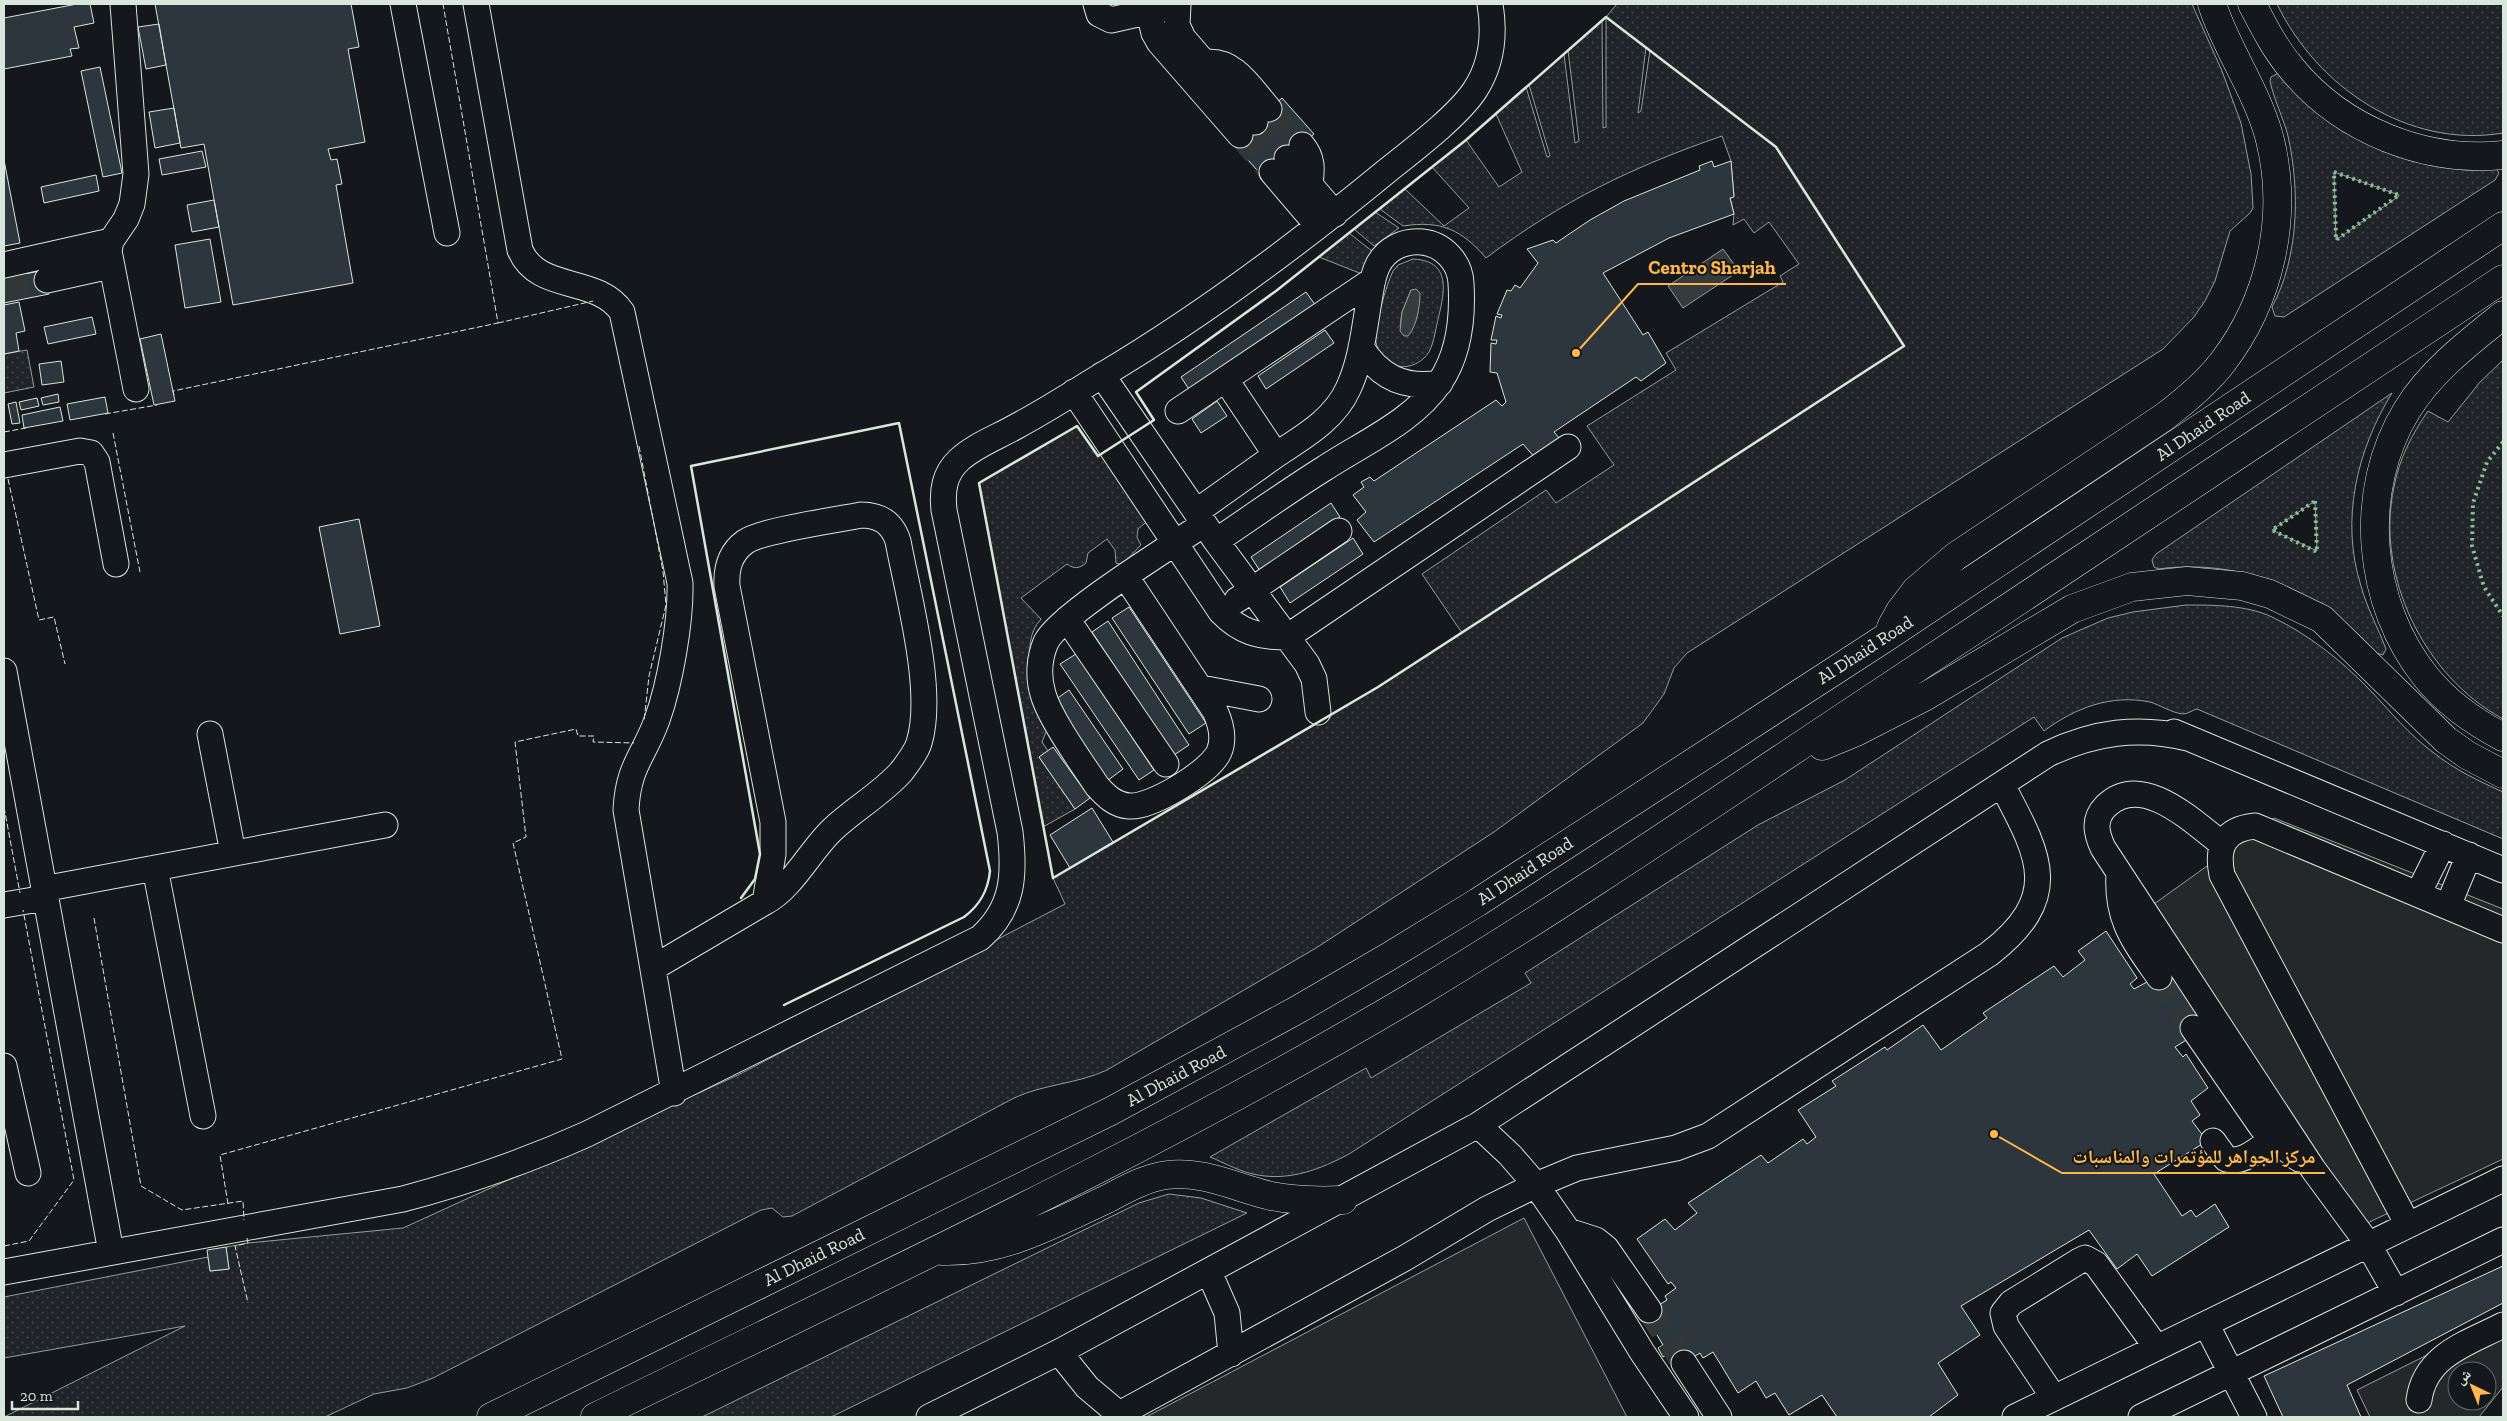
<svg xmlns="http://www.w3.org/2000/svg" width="2507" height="1421" font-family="'Zilla Slab','Noto Naskh Arabic',serif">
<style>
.grass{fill:url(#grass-dots);stroke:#939e99;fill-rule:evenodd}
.parking{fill:#24282b;stroke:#939e99;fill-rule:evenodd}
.water{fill:#363b3e;stroke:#939e99}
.building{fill:#2c363c;stroke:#d8e6dc}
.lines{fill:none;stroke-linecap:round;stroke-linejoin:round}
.minor-tunnel{stroke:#313739;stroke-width:25;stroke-dasharray:25 12;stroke-linecap:butt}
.minor-casing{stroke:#d8e6dc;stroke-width:27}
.highway-casing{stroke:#d8e6dc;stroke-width:29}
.minor{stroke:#14181c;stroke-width:25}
.highway{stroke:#14181c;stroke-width:28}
.hedge{stroke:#8ac095;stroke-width:4;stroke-dasharray:2.5 4;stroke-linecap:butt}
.fence{stroke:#d8e6dc;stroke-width:1;stroke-dasharray:6 2.5;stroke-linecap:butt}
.wall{stroke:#d8e6dc;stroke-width:2.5}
.labels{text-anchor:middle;stroke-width:4;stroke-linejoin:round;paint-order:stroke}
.street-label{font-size:18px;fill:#d8e6dc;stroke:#14181c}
.leader{fill:none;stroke:#ffb74d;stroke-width:2}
.callout-dot{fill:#ffb74d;stroke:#14181c;stroke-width:2}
.callout-label{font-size:19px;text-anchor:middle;font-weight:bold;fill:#ffb74d;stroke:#14181c;stroke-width:4;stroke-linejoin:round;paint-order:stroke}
</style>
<defs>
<pattern id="grass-dots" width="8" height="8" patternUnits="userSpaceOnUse" patternTransform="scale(1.25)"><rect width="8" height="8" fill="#202428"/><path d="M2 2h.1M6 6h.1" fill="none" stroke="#404447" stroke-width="1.8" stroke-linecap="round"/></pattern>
</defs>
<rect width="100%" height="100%" fill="#14181c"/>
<path class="grass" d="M1617,4H2192L2222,71L2241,123L2251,174L2253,208L2250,213L2230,231L2215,281L2205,301L2193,318L2163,349L1687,653L1674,668L1664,694L1643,723L1494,832L1316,948L1107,1070C1077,1084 1044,1084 1014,1098L792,1216L783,1217L772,1208L761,1210L433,1378L407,1388L374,1394L325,1417H4L185,1326L4,1358V1297L208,1257L210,1271L229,1269L226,1247L248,1243L403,1228L738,1075L1065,904L1053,878L1378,687L1462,633L1422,574L1546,490L1556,503L1614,465L1587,426L1676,370L1666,353L1783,282L1780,276L1799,264L1769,222L1754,233L1744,219L1733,225L1734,214L1730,198L1734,196L1731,161L1722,136C1632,167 1562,201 1486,258C1462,230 1441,220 1403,226L1380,209L1405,189L1444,226L1469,208L1432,167L1466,140L1499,187L1522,172L1496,114L1526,87L1547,157L1550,156L1529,85L1564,54L1575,143L1579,141L1568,50L1602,20L1603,128L1606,127V17ZM1646,47L1650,50L1641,111L1638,113Z
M2277,4H2503V133C2408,149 2317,87 2277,4Z
M2279,73L2294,85L2495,167L2499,173L2495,180L2284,317L2275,316L2272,307C2299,257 2300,190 2288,136C2283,117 2274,100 2270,81L2271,77ZM2334,172L2399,195V196L2336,240Z
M1375,212L1399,228L1374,246L1354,229Z
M1349,233L1372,251L1362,274L1319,257Z
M1413,259C1455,261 1443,297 1437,324C1434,336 1433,351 1423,359C1416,365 1407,368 1398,366C1388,364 1377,352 1376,342C1374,326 1386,286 1393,271L1398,265ZM1411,290L1418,313L1412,330L1400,327L1402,312Z
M27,350L34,387L4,393V354Z
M2503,360V719C2424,676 2375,576 2394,487C2399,459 2412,434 2428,411L2448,422L2480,382Z
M2392,393C2357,450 2340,520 2361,586C2367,608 2378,628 2386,649L2383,655L2376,653C2320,591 2242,558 2158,569L2154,567L2152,560L2156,554ZM2315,501L2317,551L2272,530Z
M1077,426L1098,456L1104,453L1149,520L1138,529L1137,537L1141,545L1122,565L1116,563L1115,550L1107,539L1088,553L1086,563C1079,569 1074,569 1067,564L1021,598L1041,619C1016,647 1039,691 1050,722L1042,742L1048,751L1039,757L1075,809L1043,827L979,483Z
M2186,605C2213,605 2247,605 2272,617C2308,634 2342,661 2369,689C2390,711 2409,735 2434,753C2455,770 2479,781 2503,792V839L2197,709C2192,710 2188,714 2183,714C2172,713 2160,705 2150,702C2111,694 2075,708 2044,731L2034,717L1349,1154C1321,1169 1290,1181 1258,1175C1242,1173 1225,1163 1210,1157L1366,1068L1371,1078L1531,983L1525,973L1758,825L1845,780L2062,638L2108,618L2133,612Z
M1169,1194L1201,1198L1247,1213L831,1417H702L1139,1203Z"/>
<path class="parking" d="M2274,818L2503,909V1159L2363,1225L2154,904Z
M1524,1218L1627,1417H1146Z
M2503,1317V1387L2479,1417H2370L2357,1390ZM2457,1371H2487V1401H2457Z"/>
<path class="water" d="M1723,249L1739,271L1683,308L1668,286Z
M1416,289L1420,293C1420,306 1417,326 1408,336H1404L1400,331L1402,312L1411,290Z"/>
<path class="building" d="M77,4H90L94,23L74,27L79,48L70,49L72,56L4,69V18Z
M155,4H351L359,47L348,49L365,142L328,149L331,160L337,159L342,184L336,185L353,283L233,305L204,144L181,148Z
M159,24L166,65L146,69L138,27Z
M100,67L122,173L103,177L81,71Z
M1282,98L1314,134L1264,178L1232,142Z
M174,108L180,143L155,148L149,112Z
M202,151L206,167L162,175L159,159Z
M4,160L20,243L4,246Z
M1712,161L1714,167L1731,161L1734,197L1730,198L1734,214L1669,238L1603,273L1643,335L1648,332L1666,363L1641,381L1636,377L1554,432L1560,439L1536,459L1523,444L1374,542L1357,520L1366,512L1353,495L1364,487L1361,482L1370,477L1374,481L1496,400L1502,406L1506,402L1497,373L1490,372L1491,343L1496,344L1497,340H1491L1496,316L1501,318L1502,315L1497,314L1507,290L1511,291L1515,285L1520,288L1538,263L1527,249L1553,240L1556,243L1590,220L1624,201L1700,170L1699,166Z
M96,175L99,191L44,203L41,187Z
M214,200L219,227L192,232L187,205Z
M210,239L221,302L185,308L175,245Z
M45,270L49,294L4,303V278Z
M1306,292L1316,306L1190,391L1181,377Z
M19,302L25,331L16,333L19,351L4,354V305Z
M92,317L96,334L48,344L44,327Z
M1325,330L1334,343L1266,389L1258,376Z
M161,334L175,401L154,405L140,339Z
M61,361L64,382L42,385L39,364Z
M58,394L59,402L43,405L41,398Z
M105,397L108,413L70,420L67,404Z
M37,398L39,406L21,410L19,402Z
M1217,401L1227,416L1201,433L1192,419Z
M16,402L20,423L12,424L8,404Z
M60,407L63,421L24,428L22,415Z
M1331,503L1340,517L1260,571L1251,557Z
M359,519L380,626L340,634L319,527Z
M1353,538L1363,554L1290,603L1280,587Z
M1129,607L1206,723L1189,734L1112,618Z
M1108,621L1189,745L1174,755L1092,632Z
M1076,654L1154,770L1139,780L1060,664Z
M1069,690L1123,769L1107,781L1052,702Z
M1053,747L1090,798L1075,809L1039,757Z
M1092,808L1113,842L1070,868L1050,835Z
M2106,931L2137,978L2130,984L2134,989L2173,968L2207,1019L2188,1039L2175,1047L2183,1057L2186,1054L2208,1088L2191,1101L2200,1115L2192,1121L2207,1141L2154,1174L2182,1216L2191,1210L2196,1217L2215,1204L2229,1227L2152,1276L2137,1254L2117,1269L2089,1230L1961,1306L1980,1335L1938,1363L1958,1395L1929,1417H1837L1822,1395L1789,1415L1775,1393L1766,1398L1756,1381L1738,1393L1713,1352L1703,1358L1700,1353L1676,1368L1668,1354L1663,1357L1658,1348L1663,1345L1654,1330L1650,1332L1646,1326L1650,1323L1644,1314L1667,1300L1665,1296L1676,1288L1671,1282L1668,1284L1637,1239L1665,1219L1675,1230L1697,1213L1688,1203L1761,1155L1768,1163L1803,1139L1807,1144L1816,1137L1798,1110L1836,1086L1832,1081L1885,1047L1887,1050L1923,1025L1941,1050L1987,1018L1983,1013L2054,966L2063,977L2085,960L2078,951Z
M226,1247L229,1269L210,1271L207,1250Z
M2503,1266V1303L2347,1385L2361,1417H2283L2264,1376Z"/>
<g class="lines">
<path class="minor-tunnel" d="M1269,109L1302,145
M1255,122L1287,158
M1240,135L1272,172
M4,289L47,280
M2159,977L2193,1028
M1649,1310L1684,1363"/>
<g class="minor-casing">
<path id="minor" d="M123,4L136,174L132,204L126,219L111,241L109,251L136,389
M403,4L447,233
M476,4L520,250C538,293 597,275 622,312L680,583C681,621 670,684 657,720C644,756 628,766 626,810L674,1093
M1096,4L1099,14L1111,20L1164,8
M1178,5L1177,25L1183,38L1255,122
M1149,12L1154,33L1159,42L1240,135
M1204,63C1234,57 1252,90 1269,109
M1302,145C1313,158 1312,169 1310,185
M1287,158L1335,214
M1272,172L1318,226
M4,265L111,241
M47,280L110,266
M1361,347C1379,377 1405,389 1440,383
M1102,375L1216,541L1307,664L1314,679L1318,712
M1226,380L1276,455
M1074,392L1221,612C1240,632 1259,637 1287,637L1568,447
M1178,411L1373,280
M4,465L80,451L91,453L97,462L116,564
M1196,512C1223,493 1249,474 1276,455C1303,437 1334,420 1348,389C1361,362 1364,330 1369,301C1371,290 1372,276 1378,265C1386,249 1404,240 1422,242C1443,244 1460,262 1461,283C1463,316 1459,354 1440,382C1414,421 1363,443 1325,468C1288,491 1252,517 1216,541
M861,515C880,515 892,523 898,541C908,596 935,691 919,743C916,753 907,764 901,772C881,794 853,810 832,830C810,851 791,889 765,902L773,854V822L727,586C726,568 730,553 745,542C762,530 837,520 861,515Z
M1126,577L1215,711C1221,724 1225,738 1219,752C1210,772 1151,808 1129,806C1115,805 1106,796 1097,786C1082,763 1050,719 1043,694C1038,677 1039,658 1046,642C1059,615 1173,545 1204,524
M1237,600L1339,531
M1067,619L1166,764
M4,671L111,1252
M1201,688L1259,699
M2174,732L2503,870
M210,734L233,853
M2222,844C2193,822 2142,771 2106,806C2093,819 2096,833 2103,848L2313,1169L2368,1244L2396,1293
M155,868L203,1116
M2119,873C2116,920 2134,941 2159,977
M43,889L385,825
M2418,894L2443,844
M4,905L45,898
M2448,906L2469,855
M653,968L765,902
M2193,1028L2265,1132L2299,1159
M4,1066L28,1173
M1478,1125L1510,1155L1536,1185L1568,1231L1642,1352L1686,1417
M2213,1141L2226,1159C2244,1164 2259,1148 2273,1139
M2408,1225L2222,875C2216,846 2225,829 2255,826L2503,930
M1568,1231L1596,1240L1606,1248L1649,1310
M4,1272L403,1199C467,1182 527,1161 587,1134L980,938C1014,908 1015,874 1010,832L944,510C942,491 944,474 959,460C975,445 998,437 1017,426C1045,411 1073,393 1101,376C1202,316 1297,245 1388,170C1413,150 1458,116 1475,90C1492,64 1495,34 1490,4
M1209,1272L1227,1313L1231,1354
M2206,1324L2254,1417
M1059,1352L1087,1387L1119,1414
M1684,1363L1719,1417
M2054,1398L2006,1326L2003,1313L2011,1303L2079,1261L2085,1258L2096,1264L2157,1348
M2419,1400C2425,1355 2468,1343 2503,1325
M929,1417L1059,1352L1478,1125L2048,754C2094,732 2138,726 2188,738
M1114,1417L1405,1258L1487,1209L1536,1185L1577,1168L1676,1148L1708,1136L1989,954C2064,896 2039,855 2002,785
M2015,1417L2503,1179
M2141,1417L2503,1240"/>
</g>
<g class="highway-casing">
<path id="highway" d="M2252,4C2264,27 2275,49 2292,69C2342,130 2425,163 2503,155
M2503,315C2468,343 2431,371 2407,410C2357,491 2367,604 2426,677C2447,703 2474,722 2503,737
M1891,627L1900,611L1916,590L1956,556L2164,417C2185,401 2206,384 2222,363C2270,301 2289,217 2270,140C2258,92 2227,51 2212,4
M1822,746L1856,732L1926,696L2072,609L2132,587L2187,581L2242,586L2270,594L2322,619L2446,740L2467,755L2503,774
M942,1251C1003,1253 1053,1224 1107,1199C1126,1189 1145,1178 1167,1175C1202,1170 1237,1188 1271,1196C1295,1201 1318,1201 1343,1200
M491,1417L1111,1111L1297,1010L1388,957L1478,902L1885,638L2503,226
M595,1417C869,1282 1147,1154 1410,998C1563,906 1711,805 1860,706C2075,563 2289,421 2503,279"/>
</g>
<use href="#minor" class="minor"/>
<use href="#highway" class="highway"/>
<path class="hedge" d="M2334,172L2399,195L2336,240Z
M2503,442L2487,462L2473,503L2472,546L2484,587L2503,616
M2315,501L2317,552L2272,530Z"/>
<path class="fence" d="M498,323L593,301
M174,395L173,391L498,323L443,4
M105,414L157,405
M4,432L26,428
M113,433L140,572
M639,446L663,571L666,605L649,676L644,721
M8,479L39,620L54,617L65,664
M4,807L20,893
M94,918L141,1186L182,1210L243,1201L244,1220
M228,1204L220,1155L562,1059L513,843L526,837L515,742L576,729L578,736H594L593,742L634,743
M247,1238L248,1243L235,1246L248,1303
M4,1246L29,1241L74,1180L23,910"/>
<path class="wall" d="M1606,17L1776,147L1904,346L1378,687L1053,878L979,483L1077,426L1098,456L1154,420L1136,392L1276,291L1466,140Z
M741,898L755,879L760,854L691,466L899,423L990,871C988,891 980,905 964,917L784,1005"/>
</g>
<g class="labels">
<g class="street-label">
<text transform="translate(2203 426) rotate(-34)" y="6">Al Dhaid Road</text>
<text transform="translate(1865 650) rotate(-33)" y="6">Al Dhaid Road</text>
<text transform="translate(1525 871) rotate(-33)" y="6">Al Dhaid Road</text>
<text transform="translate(1176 1076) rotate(-28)" y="6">Al Dhaid Road</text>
<text transform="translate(814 1257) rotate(-26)" y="6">Al Dhaid Road</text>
</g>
</g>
<path class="leader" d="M1576 353L1638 284H1786M1994 1134L2062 1173H2325"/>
<g class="callout-dot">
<circle cx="1576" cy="353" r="5"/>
<circle cx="1994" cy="1134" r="5"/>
</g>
<g class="callout-label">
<text x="1712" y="274">Centro Sharjah</text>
<text x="2194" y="1163">مركز الجواهر للمؤتمرات والمناسبات</text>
</g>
<rect width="2507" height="1421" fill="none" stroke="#d8e6dc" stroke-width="10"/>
<g transform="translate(2472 1386) rotate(317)"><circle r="24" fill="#14181c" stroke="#626a69"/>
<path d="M0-4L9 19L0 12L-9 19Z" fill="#ffb74d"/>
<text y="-8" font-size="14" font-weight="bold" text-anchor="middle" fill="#d8e6dc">ش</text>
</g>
<path d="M12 1401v8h66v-8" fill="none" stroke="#d8e6dc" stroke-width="2.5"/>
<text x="20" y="1401" font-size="15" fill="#d8e6dc" stroke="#14181c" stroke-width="4" paint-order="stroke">20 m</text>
</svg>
